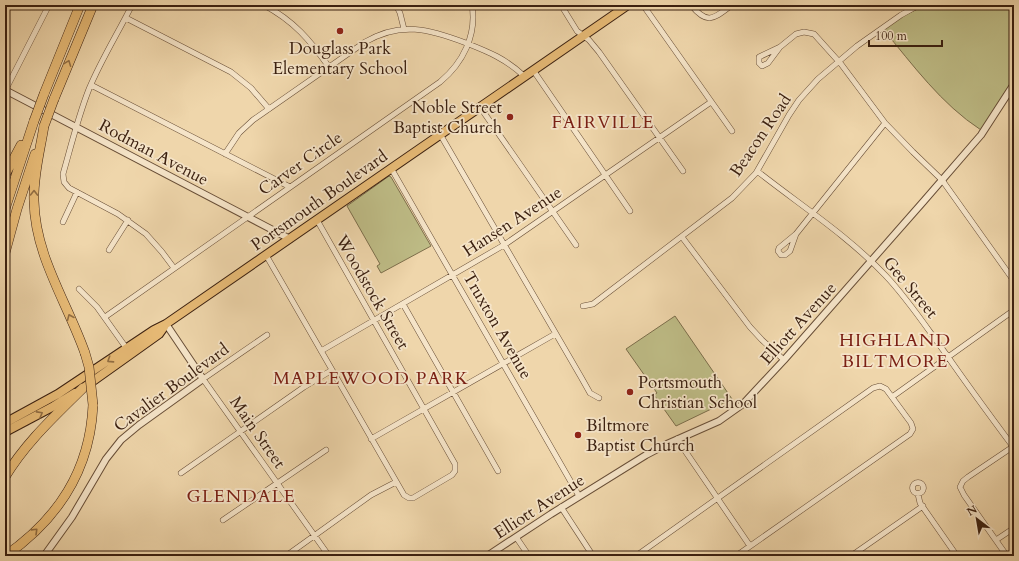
<svg xmlns="http://www.w3.org/2000/svg" width="1019" height="561" font-family="Cardo,serif">
<style>
.green{fill:#bebc86;stroke:#7c6e4b}
.lines{fill:none;stroke-linecap:round;stroke-linejoin:round}
.minor-casing{stroke:#684e37;stroke-width:6}
.tertiary-casing{stroke:#684e37;stroke-width:8}
.primary-casing{stroke:#3b2010;stroke-width:10}
.motorway-casing{stroke:#3b2010;stroke-width:10}
.minor{stroke:#f5e4c8;stroke-width:5}
.tertiary{stroke:#f5e4c8;stroke-width:6}
.primary{stroke:#e8bb76;stroke-width:8}
.motorway{stroke:#e8bb76;stroke-width:9}
.motorway-bridge-casing{stroke:#3b2010;stroke-width:10;stroke-linecap:butt}
.motorway-bridge{stroke:#e8bb76;stroke-width:9}
.oneway{stroke:#926e43}
.poi-dot{fill:#8f2418;stroke:#f5e4c8;stroke-width:1.5}
.labels{text-anchor:middle;stroke-width:3.5;stroke-linejoin:round;paint-order:stroke}
.poi-label{font-size:17px;fill:#3b2010;stroke:#f5e4c8;text-anchor:start}
.street-label{font-size:17px;fill:#3b2010;stroke:#f5e4c8}
.neighbourhood-label{font-size:18px;letter-spacing:1px;fill:#7a1f14;stroke:#f5e4c8}
</style>
<rect width="100%" height="100%" fill="#efd6ab"/>
<filter id="stains"><feTurbulence type="fractalNoise" baseFrequency=".005" numOctaves="4"/><feColorMatrix values="0 0 0 0 .2 0 0 0 0 .09 0 0 0 0 .02 0 0 0 .5 -.17"/></filter>
<radialGradient id="worn" r=".72"><stop offset=".6" stop-color="#630" stop-opacity="0"/><stop offset="1" stop-color="#630" stop-opacity=".3"/></radialGradient>
<path class="green" d="M926,5H1001L1014,11V78L981,130C941,104 913,65 883,29L901,17Z
M389,176L391,177L431,246L381,273L377,266L380,264L347,206Z
M675,316L732,399L676,426L654,395L657,393L626,349Z"/>
<g class="lines">
<g class="minor-casing">
<path id="minor" d="M132,5C118,33 101,60 89,89C78,117 71,146 63,174L64,182L69,188L118,214L146,234L162,252L174,268
M264,5C294,21 310,40 329,67
M396,5L400,13L404,29
M561,5L577,31L589,40L599,52L683,171
M643,5L732,131
M691,5C708,26 714,18 732,5
M1012,5L1014,6
M126,18L231,72L251,88L269,109
M780,47L759,57V63L762,66L768,63L780,47L796,34L804,32L814,34L841,64L885,123L913,152L942,180L1014,281
M533,70L630,211
M91,85L290,187
M5,91L49,5
M480,107L576,245
M440,134L581,377L590,393L599,398
M225,154L239,133L253,120L365,42C401,21 429,29 466,43C489,52 506,59 524,76
M391,168L579,496
M757,171C800,205 847,235 885,275C908,299 926,327 946,354C968,386 991,417 1014,448
M63,222L77,192
M796,234L779,248L778,251L781,255H785L790,251L796,234L885,123
M682,237L750,327L762,340L784,360
M109,250L128,220
M266,255L404,495L409,498H413L452,475L455,471V464L317,220
M79,289L97,307L127,349
M403,304L498,471
M583,306L593,304L732,198L756,173L789,115L799,100L818,79L857,46L901,15L919,5
M105,317L440,82C463,63 477,35 472,5
M267,335L203,379L329,556
M321,351L504,245L711,102
M892,397L1014,310
M371,439L555,334
M677,439L750,546
M181,473L304,387L332,370
M912.5 488a5.5 5.5 0 1 1 11 0a5.5 5.5 0 1 1-11 0Z
M918,494L920,503L957,556
M561,507L593,556
M223,520L326,450
M516,537L529,556
M996,540L1014,528
M286,556L371,495L396,482
M636,556L873,388L880,386L886,389L911,423L913,429L910,434L736,556
M851,556L923,506
M1007,556L964,495L960,487L963,481L968,477L1014,446"/>
</g>
<g class="tertiary-casing">
<path id="tertiary" d="M5,90L290,239
M44,556L72,517L106,459L121,440L139,425L203,379L166,324
M487,556L551,514L646,455L667,444L719,421L743,404L784,360L923,202L981,135L1014,84"/>
</g>
<g class="primary-casing">
<path id="primary" d="M86,386L131,354L159,334L164,327
M5,423L58,394L154,330L166,324L628,5
M5,432L54,406L75,393"/>
</g>
<g class="motorway-casing">
<path id="motorway" d="M44,94L80,5
M54,99L93,5
M44,126C40,151 33,176 34,201C35,256 67,302 85,353
M5,175L21,145
M5,209L34,121
M5,253L17,209L35,154
M5,477C26,442 55,416 83,388
M5,556C58,519 90,471 93,405"/>
</g>
<use href="#minor" class="minor"/>
<use href="#tertiary" class="tertiary"/>
<use href="#primary" class="primary"/>
<use href="#motorway" class="motorway"/>
<g class="motorway-bridge-casing">
<path id="motorway-bridge" d="M34,121L44,94
M44,126L54,99
M85,353L89,367L93,405"/>
</g>
<use href="#motorway-bridge" class="motorway-bridge"/>
</g>
<defs><path id="oneway-chevron" d="M-2-3.5L2.5 0L-2 3.5" fill="none" stroke-width="1.6" stroke-linecap="round" stroke-linejoin="round"/></defs>
<g class="oneway">
<use href="#oneway-chevron" transform="translate(68 63) rotate(-69)"/>
<use href="#oneway-chevron" transform="translate(34 193) rotate(-89)"/>
<use href="#oneway-chevron" transform="translate(70 317) rotate(-113)"/>
<use href="#oneway-chevron" transform="translate(110 360) rotate(147)"/>
<use href="#oneway-chevron" transform="translate(40 414) rotate(-29)"/>
<use href="#oneway-chevron" transform="translate(35 531) rotate(-44)"/>
</g>
<g class="poi-dot">
<circle cx="340" cy="31" r="4"/>
<circle cx="510" cy="117" r="4"/>
<circle cx="630" cy="392" r="4"/>
<circle cx="578" cy="435" r="4"/>
</g>
<g class="labels">
<g class="poi-label">
<text x="340" y="54" text-anchor="middle">Douglass Park<tspan x="340" dy="20">Elementary School</tspan></text>
<text x="502" y="113" text-anchor="end">Noble Street<tspan x="502" dy="20">Baptist Church</tspan></text>
<text x="638" y="388">Portsmouth<tspan x="638" dy="20">Christian School</tspan></text>
<text x="586" y="431">Biltmore<tspan x="586" dy="20">Baptist Church</tspan></text>
</g>
<g class="street-label">
<text transform="translate(760 135) rotate(-56)" y="6">Beacon Road</text>
<text transform="translate(154 152) rotate(28)" y="6">Rodman Avenue</text>
<text transform="translate(300 163) rotate(-35)" y="6">Carver Circle</text>
<text transform="translate(319 200) rotate(-35)" y="6">Portsmouth Boulevard</text>
<text transform="translate(512 221) rotate(-33)" y="6">Hansen Avenue</text>
<text transform="translate(911 287) rotate(50)" y="6">Gee Street</text>
<text transform="translate(373 292) rotate(60)" y="6">Woodstock Street</text>
<text transform="translate(798 323) rotate(-48)" y="6">Elliott Avenue</text>
<text transform="translate(498 325) rotate(60)" y="6">Truxton Avenue</text>
<text transform="translate(171 387) rotate(-36)" y="6">Cavalier Boulevard</text>
<text transform="translate(258 432) rotate(55)" y="6">Main Street</text>
<text transform="translate(539 506) rotate(-33)" y="6">Elliott Avenue</text>
</g>
<g class="neighbourhood-label">
<text x="603" y="128">FAIRVILLE</text>
<text x="895" y="346">HIGHLAND<tspan x="895" dy="21">BILTMORE</tspan></text>
<text x="371" y="384">MAPLEWOOD PARK</text>
<text x="241" y="502">GLENDALE</text>
</g>
</g>
<rect width="1019" height="561" fill="none" stroke="#efd6ab" stroke-width="20"/>
<rect x="6" y="6" width="1007" height="549" fill="none" stroke="#3b2010" stroke-width="2"/>
<rect x="10" y="10" width="999" height="541" fill="none" stroke="#3b2010"/>
<g transform="translate(977 519) rotate(329)" stroke="#f5e4c8" stroke-width="3" paint-order="stroke">
<path d="M0-3L7 15L0 10L-7 15Z" fill="#3b2010"/>
<text y="-6" font-size="11" font-weight="bold" text-anchor="middle" fill="#3b2010">N</text>
</g>
<path d="M869 40v6h73v-6" fill="none" stroke="#3b2010" stroke-width="2"/>
<text x="875" y="40" font-size="12" fill="#3b2010" stroke="#f5e4c8" stroke-width="3" paint-order="stroke">100 m</text>
<rect width="100%" height="100%" filter="url(#stains)"/>
<rect width="100%" height="100%" fill="url(#worn)"/>
</svg>
